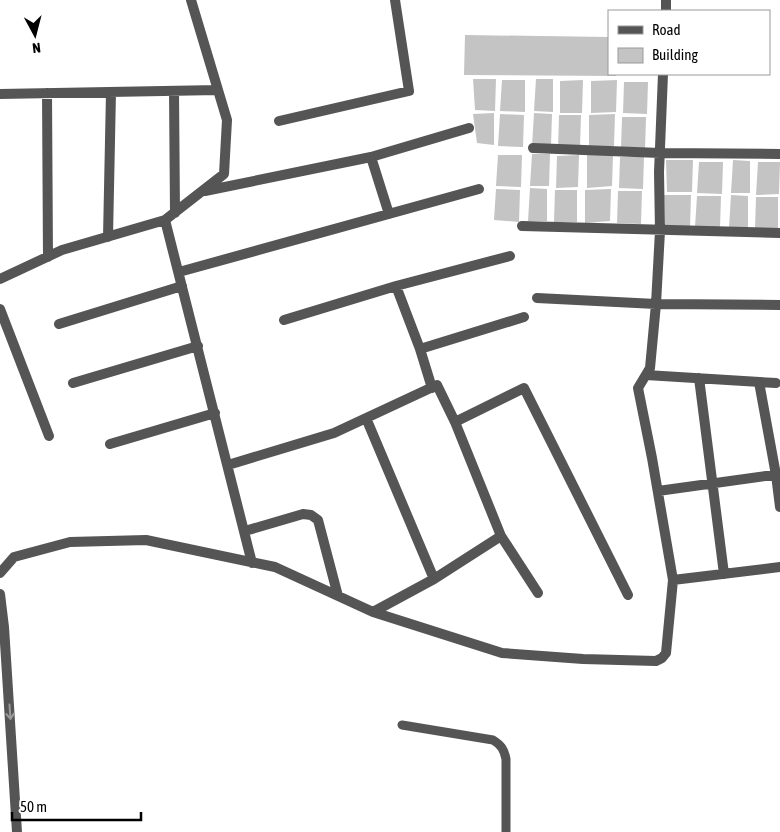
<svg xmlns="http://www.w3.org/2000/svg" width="780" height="832" font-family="'Asap Condensed',sans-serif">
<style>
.building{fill:#c4c4c4}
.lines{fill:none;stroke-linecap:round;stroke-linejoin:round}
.service{stroke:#555;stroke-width:9}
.minor{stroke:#555;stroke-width:10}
.tertiary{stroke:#555;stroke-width:10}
.oneway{stroke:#999}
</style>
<rect width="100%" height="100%" fill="#fff"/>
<path class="building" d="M465,35L609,37V74H616V76L464,75Z
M473,79H496L495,111L475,110Z
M536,79H553V112L534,111Z
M502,80H525V112L500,111Z
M583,80L582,113H560V81Z
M617,80L616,112L591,113V81Z
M624,82H648L647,114L623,113Z
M494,113V145L477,143L473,114Z
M534,113L552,114L551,146H532Z
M500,114L524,115L523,147L498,146Z
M615,114L614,146L589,148V115Z
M559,115H581L580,147L558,148Z
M622,117H646L645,149L621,148Z
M532,154H550L549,186H530Z
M613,154L612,186L587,188V155Z
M498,155H522L521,187L496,186Z
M579,155L578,187L556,188L557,156Z
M620,157H644L643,189L619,188Z
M666,160H693L692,192H667Z
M733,160L750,161V193H731Z
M699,162H723L722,194L697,193Z
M758,162H780L779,194L756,195Z
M530,188L547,189V221H528Z
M496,189L520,190L519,222L494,220Z
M611,189L610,221L585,223V190Z
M555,190H577V222H554Z
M618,191H642L641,224L617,223Z
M664,195H691L690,227H665Z
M731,195L748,196V228H729Z
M697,196H721L720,228L695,227Z
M756,197H778V229H755Z"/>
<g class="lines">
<path class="service" d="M402,725L493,740C501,745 504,749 506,759V832"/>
<path class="minor" d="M666,11V0
M663,74L659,172L660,231L656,304L650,368L638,388L652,458L673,580L780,567
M174,91L175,213
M47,93L48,257
M0,94L218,90
M279,121L409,91L395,0
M533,148L660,153L780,154
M371,157L469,128
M205,191L371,157L389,214
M165,220L252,563
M522,226L780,233
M108,237L111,92
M179,272L479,189
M0,279L62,250L165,220L224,174L227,120L191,0
M396,286L510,256
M537,298L656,304L780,305
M0,309L49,436
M284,320L396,286L420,349
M59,324L182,286
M646,375L776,383
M699,378L724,574
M759,382L776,475L780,507
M73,383L198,346
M432,388L420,349L524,317
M366,418L434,579
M455,422L524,388L628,595
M110,444L215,413
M228,465L334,433L437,385L455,422L501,536L434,579L373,612
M658,491L780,474
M245,531L303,514L311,515L318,520L338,596
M501,536L538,593
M0,573L14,557L70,542L146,540L275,567L373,612L502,653L583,659L656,661L662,658L666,653L673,580"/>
<path class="tertiary" d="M0,594L4,627L17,832"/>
</g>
<defs><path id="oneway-shaft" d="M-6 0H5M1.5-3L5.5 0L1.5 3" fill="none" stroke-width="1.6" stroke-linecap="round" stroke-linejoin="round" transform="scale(1.25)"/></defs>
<use class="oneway" href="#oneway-shaft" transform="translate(10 712) rotate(86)"/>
<rect x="608" y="10" width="162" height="65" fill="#ffffff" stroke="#999999"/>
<rect x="618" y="26" width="25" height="8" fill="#555555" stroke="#999999"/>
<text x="652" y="35" font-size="15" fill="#000000">Road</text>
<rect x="618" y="48" width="25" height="15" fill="#c4c4c4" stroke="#999999"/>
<text x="652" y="60" font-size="15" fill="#000000">Building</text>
<g transform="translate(35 35) rotate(173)" stroke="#ffffff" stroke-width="4" paint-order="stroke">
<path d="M0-4L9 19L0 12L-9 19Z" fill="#000000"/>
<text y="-8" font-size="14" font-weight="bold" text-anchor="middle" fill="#000000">N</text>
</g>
<path d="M12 812v8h129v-8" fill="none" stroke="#000000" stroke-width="2.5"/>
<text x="20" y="812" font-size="15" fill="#000000" stroke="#ffffff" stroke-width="4" paint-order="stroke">50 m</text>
</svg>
